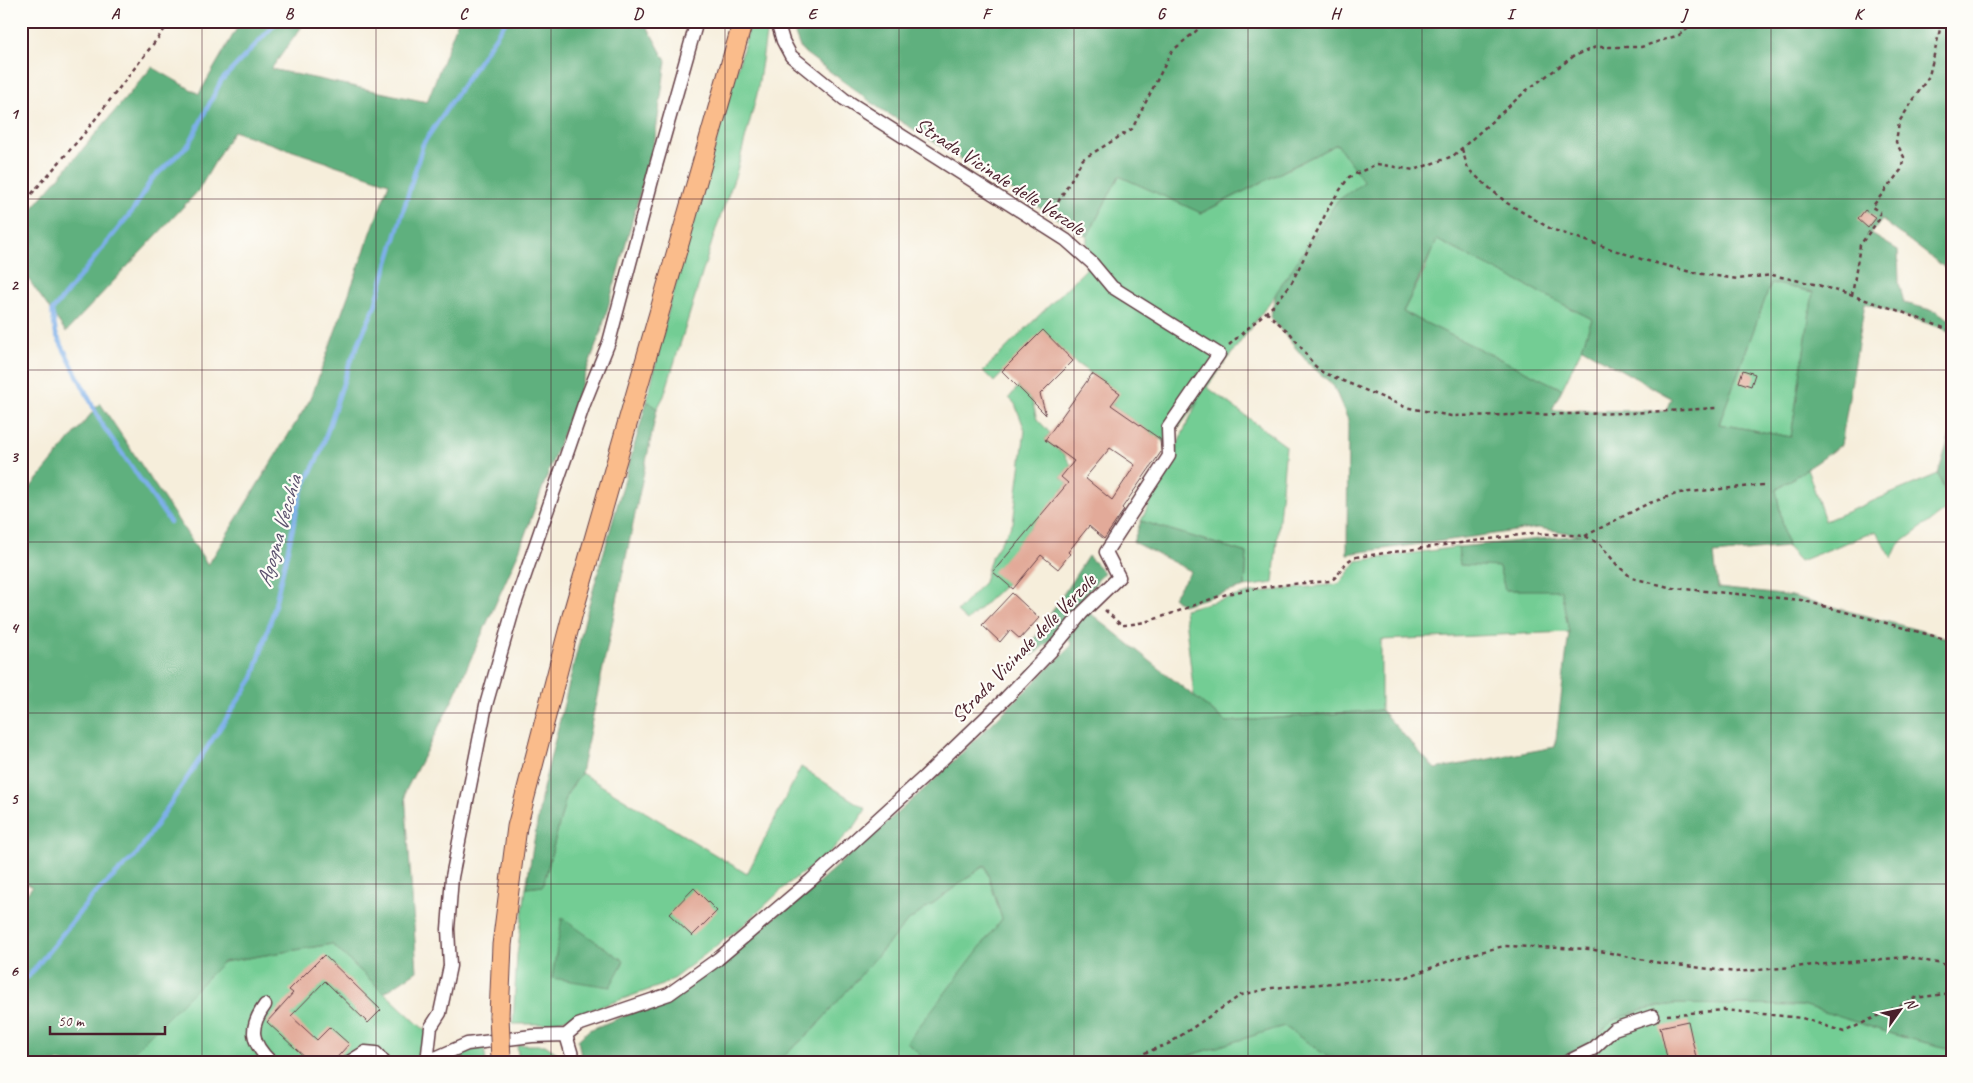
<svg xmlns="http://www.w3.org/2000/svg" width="1973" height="1083" font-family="Caveat,sans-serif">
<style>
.green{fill:#73cd94;stroke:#5e7660}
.forest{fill:#5eb07e;stroke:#546854;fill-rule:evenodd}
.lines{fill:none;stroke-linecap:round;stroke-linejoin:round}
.stream{stroke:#7eb0ea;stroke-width:4.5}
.building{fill:#e2aa99;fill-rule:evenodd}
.minor-casing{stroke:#643e45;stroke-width:15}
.primary-casing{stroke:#643e45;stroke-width:21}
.path{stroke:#643e45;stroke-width:2.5;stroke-dasharray:4 4;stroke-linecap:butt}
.minor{stroke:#fff;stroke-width:12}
.primary{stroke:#fabc8b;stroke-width:19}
.primary-bridge-casing{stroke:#643e45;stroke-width:21;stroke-linecap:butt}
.primary-bridge{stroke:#fabc8b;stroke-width:19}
.grid{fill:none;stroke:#4a1f2b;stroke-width:1;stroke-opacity:0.55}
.labels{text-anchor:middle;stroke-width:4.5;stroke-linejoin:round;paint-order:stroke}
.street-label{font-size:21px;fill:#4a1f2b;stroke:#fdfcf7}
.water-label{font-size:22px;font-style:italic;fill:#5c526e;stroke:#fdfcf7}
.neatline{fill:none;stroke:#4a1f2b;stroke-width:2}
.grid-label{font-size:16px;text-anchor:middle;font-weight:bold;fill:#4a1f2b}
</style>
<rect width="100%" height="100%" fill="#fdfcf7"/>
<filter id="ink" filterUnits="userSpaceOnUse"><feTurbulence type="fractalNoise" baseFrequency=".02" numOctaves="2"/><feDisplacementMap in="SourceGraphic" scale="10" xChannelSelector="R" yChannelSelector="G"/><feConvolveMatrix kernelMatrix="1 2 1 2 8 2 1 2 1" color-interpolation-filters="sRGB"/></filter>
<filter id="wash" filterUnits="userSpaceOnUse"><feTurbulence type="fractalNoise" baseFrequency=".0096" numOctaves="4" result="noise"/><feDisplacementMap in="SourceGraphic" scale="20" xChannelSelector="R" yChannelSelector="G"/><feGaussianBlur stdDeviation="1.12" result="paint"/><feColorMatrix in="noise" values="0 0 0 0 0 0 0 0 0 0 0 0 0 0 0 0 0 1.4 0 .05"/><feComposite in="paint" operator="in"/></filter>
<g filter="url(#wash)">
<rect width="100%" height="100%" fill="#f6eedb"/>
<path class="green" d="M751,21H768L757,94L736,174L717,226L664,396L657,409L647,401L670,303Z
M1337,144L1365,182L1337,201L1295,268L1207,387L1286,446L1273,583L1245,587L1247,553L1141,521L1198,401L1167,444L1111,405L1119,393L1073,361L1043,331L994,382L983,371L1086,269L1087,237L1119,176L1202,213Z
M1436,239L1592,319L1582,348L1562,389L1403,312L1425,269Z
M1771,283L1813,292L1791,437L1719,424Z
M1018,387L1032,401L1037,419L1050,433L1045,440L1064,454L1071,465L1061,477L1068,483L994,572L1007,583L967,621L957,612L984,582L991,558L1013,523L1025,430L1015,404L1009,398Z
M1807,468L1825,521L1938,474L1951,506L1898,545L1892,558L1876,531L1800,561L1787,547L1776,490Z
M1458,547L1460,565L1499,566L1505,590L1561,589L1569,632L1381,640V710L1226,722L1194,696L1184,609L1249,593L1339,584L1357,561Z
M801,767L866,809L855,826L825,857L790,882L746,923L673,979L660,986L551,1024H513L517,955L526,888L543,886L567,794L581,773L747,874Z
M985,865L1002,919L908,1042L927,1062H777L812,1031L906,923Z
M332,944L430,1035L427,1056L416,1062H123L223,962Z
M1675,1004L1806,1006L1902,1037L1952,1049V1062H1552L1589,1043L1612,1021L1643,1009Z
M1284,1026L1329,1057L1326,1062H1169Z
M517,1045H545L563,1057L564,1062H519Z
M484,1047L486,1062H446L457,1054Z"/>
<path class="forest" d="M241,21H306L271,69L427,102L458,21H644L666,61L655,139L601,332L517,556L451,703L405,792L417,971L384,993L332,944L223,962L123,1062H21V901L32,887L21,881V499L100,403L208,565L311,398L389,183L233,131L198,191L66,332L21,269V222L152,67L199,94Z
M790,21H1952V273L1882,220L1871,234L1898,250L1899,283L1904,303L1936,311L1952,321V335L1942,328L1865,303L1841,445L1776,490L1787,547L1714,554L1718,588L1792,596L1952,639V1049L1902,1037L1806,1006L1675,1004L1643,1009L1612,1021L1590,1043L1552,1062H1326L1328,1057L1284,1026L1169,1062H927L907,1042L1002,919L985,865L906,923L812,1031L777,1062H582L578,1040L589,1030L672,997L814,886L929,785L1072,645L1065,634L1046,644L1032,656L1033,641L1088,556L1104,572L1079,604L1226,722L1381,710L1435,769L1555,747L1569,632L1561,590H1505L1499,567L1460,565L1458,547L1581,535L1538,528L1347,554L1348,420L1333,385L1308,363L1270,317L1276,293L1337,201L1364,182L1337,144L1201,213L1119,176L1087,237L879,108L801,50ZM1437,240L1592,319L1582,348L1671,398L1666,411L1552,410L1562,389L1403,312ZM1771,283L1813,292L1791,437L1719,424Z
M647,401L657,409L581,773L567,794L543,886L526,888L543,788L586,615Z
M1952,428V506L1938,474Z
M1141,521L1247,553L1245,587L1182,605L1173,597L1191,571L1133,542Z
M562,918L624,961L610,987L552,978Z"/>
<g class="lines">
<path class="stream" d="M170,522L103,426L56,334L52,311L134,209L151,180L189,144L221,81L278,21
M21,980L28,977L92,897L137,854L253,678L273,613L301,493L321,451L349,365L375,306L423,144L506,21"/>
</g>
<g id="blocks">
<path class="building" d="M1865,210L1876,218L1868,228L1858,219Z
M1043,330L1073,361L1040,394L1046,415L1002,371Z
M1743,370L1755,374L1751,386L1739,382Z
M1092,374L1120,393L1111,405L1160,439L1161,452L1122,508L1124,510L1104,539L1089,526L1068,552L1070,554L1058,569L1041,555L1013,589L993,572L1068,483L1061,477L1074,461L1045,440ZM1110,448L1135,465L1112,500L1085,478Z
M1012,593L1039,618L1020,639L1010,630L1000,642L982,625Z
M694,888L717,911L692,936L669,914Z
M324,955L381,1010L368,1023L325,981L291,1016L317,1040L330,1027L349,1044L333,1062H310L267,1022L293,993L289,990Z
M1688,1021L1697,1062H1668L1660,1027Z"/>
</g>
</g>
<g filter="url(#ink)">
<use href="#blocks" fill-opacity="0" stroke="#643e45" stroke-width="1"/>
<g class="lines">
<g class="minor-casing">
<path id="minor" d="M265,1005C249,1027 250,1042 271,1062
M566,1035L578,1025L669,994L718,959L811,880L924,777L1006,698L1051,651L1082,613L1119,577L1106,552L1169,456L1168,428L1219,354L1112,287L1092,263L1066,240L844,99L791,56L783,41L777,21
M349,1062L365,1052L376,1053L384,1062
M426,1062L467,1044L532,1036L566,1035L574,1062
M427,1062L431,1027L440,1013L450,966L448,929L452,877L486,705L514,607L584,404L609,342L655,169L697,21
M1567,1062L1593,1049L1614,1029L1653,1016"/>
</g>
<g class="primary-casing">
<path id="primary" d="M499,1016L502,945L517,827L572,616L743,21"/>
</g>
<path class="path" d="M1462,149L1468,169L1487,186L1507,203L1551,229L1644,260L1695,273L1738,279L1772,275L1818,285L1894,309L1952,331
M21,206L83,135L171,21
M1050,216L1083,159L1132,129L1172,51L1208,21
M1852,296L1860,245L1880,218V212L1872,207L1901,170L1904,157L1896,142L1899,122L1929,76L1942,21
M1266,312L1291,334L1314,365L1322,372L1405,407L1451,416L1632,413L1716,408
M1229,345L1274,305L1291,284L1331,203L1349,177L1377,164L1414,170L1453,156L1527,90L1574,56L1596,47H1641L1679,35L1699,21
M1585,536L1647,504L1679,493L1763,485
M1105,610L1121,625C1150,625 1191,605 1220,596C1256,586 1293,584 1330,581C1342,575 1342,561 1356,557L1534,533L1585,536L1600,544L1617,565L1632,578L1673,588L1801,600L1952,641
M1667,1015L1724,1010L1802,1018L1844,1032L1915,998L1952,993
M1122,1062L1170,1043L1241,995L1272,988L1407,977L1457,958L1504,946L1590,949L1660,963L1735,972L1907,957L1952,966"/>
<use href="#minor" class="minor"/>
<use href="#primary" class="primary"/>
<g class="primary-bridge-casing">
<path id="primary-bridge" d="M499,1016L501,1060"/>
</g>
<use href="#primary-bridge" class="primary-bridge"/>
</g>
</g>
<path class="grid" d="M202,21V1062M376,21V1062M551,21V1062M725,21V1062M899,21V1062M1074,21V1062M1248,21V1062M1422,21V1062M1597,21V1062M1771,21V1062M21,199H1952M21,370H1952M21,542H1952M21,713H1952M21,884H1952"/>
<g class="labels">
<g class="street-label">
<text transform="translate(1000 176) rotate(33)" y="7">Strada Vicinale delle Verzole</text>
<text transform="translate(1023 648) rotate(-46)" y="7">Strada Vicinale delle Verzole</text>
</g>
<g class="water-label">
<text transform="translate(278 531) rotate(-74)" y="8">Agogna Vecchia</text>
</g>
</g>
<rect width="1973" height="1083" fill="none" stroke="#fdfcf7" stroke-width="55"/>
<g transform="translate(1900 1010) rotate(57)" stroke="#fdfcf7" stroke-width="4" paint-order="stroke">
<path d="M0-4L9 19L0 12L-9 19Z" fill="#4a1f2b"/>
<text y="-8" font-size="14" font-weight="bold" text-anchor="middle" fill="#4a1f2b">N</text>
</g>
<path d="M50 1026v8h115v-8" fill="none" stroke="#4a1f2b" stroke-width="2.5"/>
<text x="58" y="1026" font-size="15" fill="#4a1f2b" stroke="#fdfcf7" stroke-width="4" paint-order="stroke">50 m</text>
<rect x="28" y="28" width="1918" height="1028" class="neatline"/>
<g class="grid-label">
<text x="115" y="19">A</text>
<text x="289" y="19">B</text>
<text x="463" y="19">C</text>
<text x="638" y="19">D</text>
<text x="812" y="19">E</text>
<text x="986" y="19">F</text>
<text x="1161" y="19">G</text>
<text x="1335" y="19">H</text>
<text x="1510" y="19">I</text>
<text x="1684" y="19">J</text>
<text x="1858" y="19">K</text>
<text x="14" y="119">1</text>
<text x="14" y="290">2</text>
<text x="14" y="462">3</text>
<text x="14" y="633">4</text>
<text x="14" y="804">5</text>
<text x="14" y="976">6</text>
</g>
</svg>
